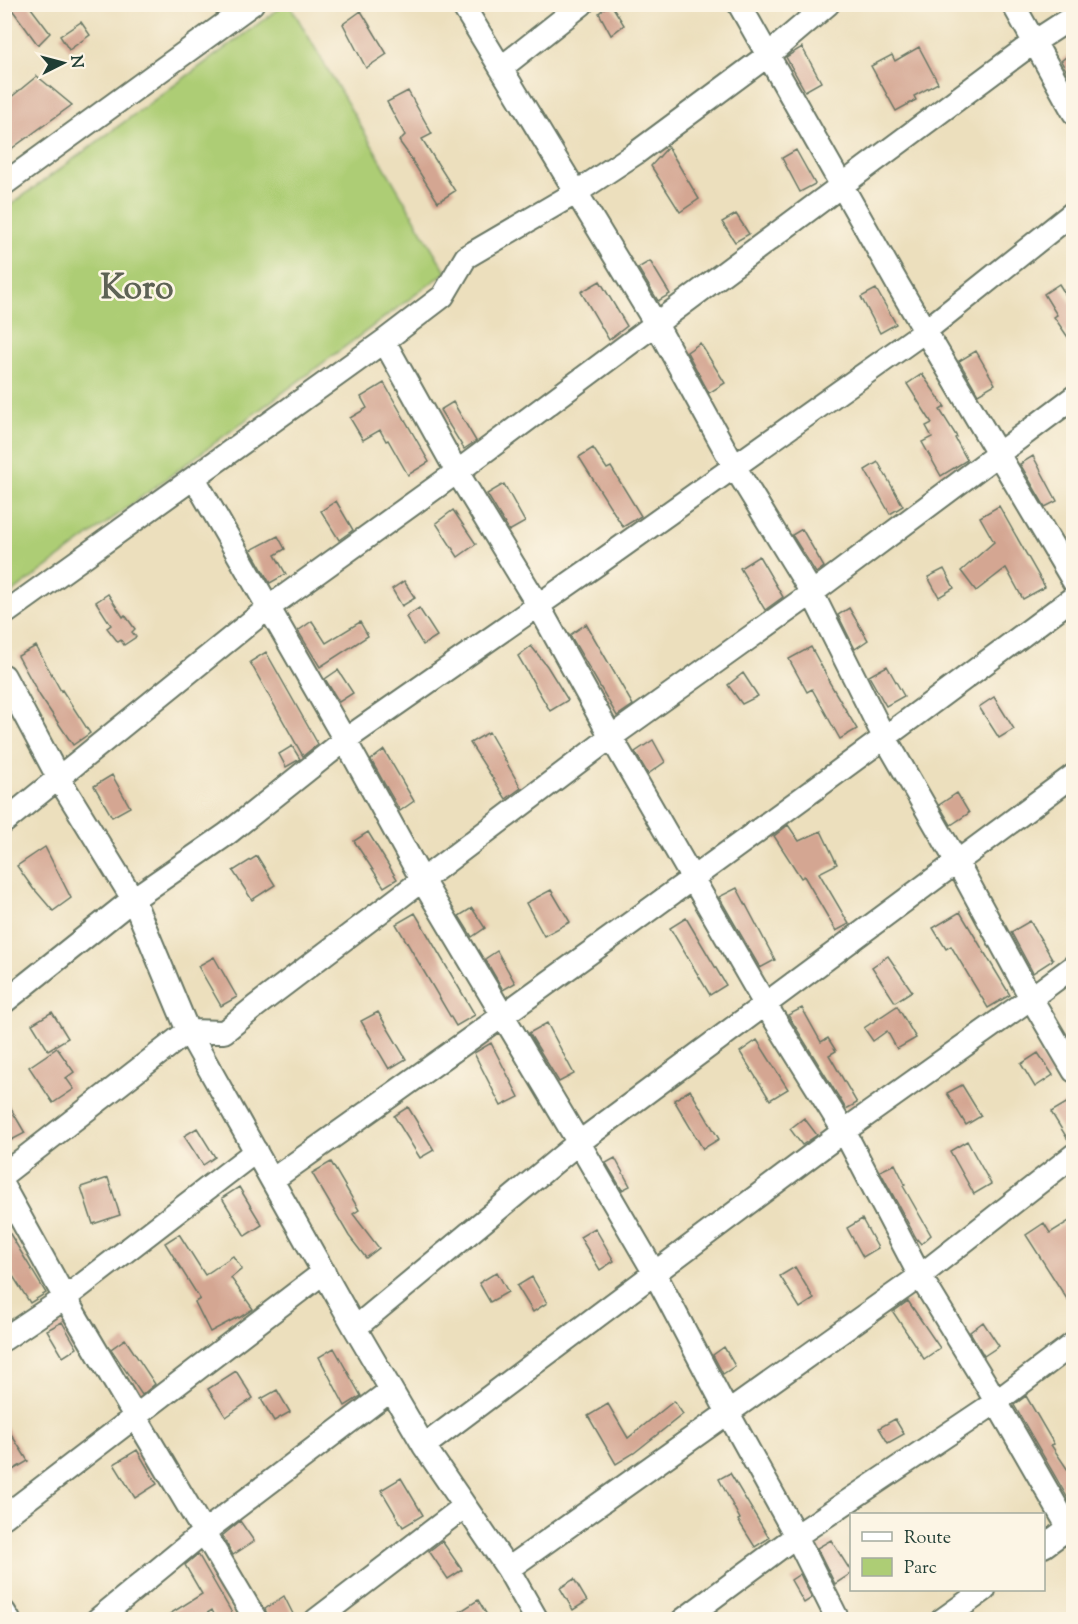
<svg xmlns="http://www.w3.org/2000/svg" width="1078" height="1624" font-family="'Sorts Mill Goudy',serif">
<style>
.green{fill:#adcd75;stroke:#668554;stroke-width:1.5}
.building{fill:#d4a692}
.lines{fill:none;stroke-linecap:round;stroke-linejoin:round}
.minor-casing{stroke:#677664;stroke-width:26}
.minor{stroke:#fff;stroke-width:22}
.labels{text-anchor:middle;stroke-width:5;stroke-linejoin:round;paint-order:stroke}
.town-label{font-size:34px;font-weight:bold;fill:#5e6255;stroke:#fcf5e5}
</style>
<rect width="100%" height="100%" fill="#fcf5e5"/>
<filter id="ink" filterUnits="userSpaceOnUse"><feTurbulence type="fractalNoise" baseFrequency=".0167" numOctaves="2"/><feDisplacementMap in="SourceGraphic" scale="12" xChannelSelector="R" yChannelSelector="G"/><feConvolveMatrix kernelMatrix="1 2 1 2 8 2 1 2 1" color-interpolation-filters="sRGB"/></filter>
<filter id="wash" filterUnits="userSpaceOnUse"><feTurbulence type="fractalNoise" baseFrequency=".008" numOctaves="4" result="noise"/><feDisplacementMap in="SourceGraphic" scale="24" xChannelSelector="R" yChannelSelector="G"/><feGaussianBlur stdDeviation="1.35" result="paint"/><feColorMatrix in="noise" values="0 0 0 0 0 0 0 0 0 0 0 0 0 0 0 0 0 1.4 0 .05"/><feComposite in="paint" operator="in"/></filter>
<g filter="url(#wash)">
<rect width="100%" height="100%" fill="#ecdfbd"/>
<path class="green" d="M284,5H290L446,272L5,598L4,210Z"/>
<g id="blocks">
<path class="building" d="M8,4H28L50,33L38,45Z
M609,4H611L624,25L611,35L599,13Z
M361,11L387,54L366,68L343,24Z
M81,22L90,35L69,50L60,36Z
M802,47L821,82L805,91L786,57Z
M919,47L938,83L914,96L916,100L896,111L871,66L892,55L895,61Z
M1074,51V84L1061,61Z
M37,76L72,105L11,149L4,142V103Z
M408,91L432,134L422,139L455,191L438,202L411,159H412L399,141L405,135L387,102Z
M668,147L699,199L680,212L651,166Z
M796,150L815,184L800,192L782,158Z
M736,214L749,234L735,242L722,222Z
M650,261L670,294L658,301L638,268Z
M600,281L627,326L609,340L581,292Z
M1059,284L1072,305L1074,304V346L1054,317L1057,315L1044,294Z
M876,289L896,324L880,333L861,297Z
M700,343L725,383L709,393L687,352Z
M976,351L995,384L978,394L959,361Z
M922,374L945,407L940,410L957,437L955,438L967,460L941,476L922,442L932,437L926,426L932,423L907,384Z
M384,383L429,462L408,475L388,440L386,441L380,430L363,440L350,418L367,408L361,397Z
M453,402L476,441L464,449L440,410Z
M593,448L607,469L611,467L641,516L623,527L579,457Z
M1033,456L1057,501L1045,507L1020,464Z
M878,462L903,506L890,514L865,470Z
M504,484L525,522L509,531L487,494Z
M336,501L353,530L339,540L321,511Z
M999,506L1045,587L1023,599L1006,568L976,591L961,571L994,542L980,517Z
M453,510L476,544L458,557L436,523Z
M802,529L824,567L816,573L792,535Z
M278,536L285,549L275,555L286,574L270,583L251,550Z
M759,556L783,597L765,610L740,568Z
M944,569L954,588L939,597L928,577Z
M404,581L415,598L402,606L392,589Z
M108,594L123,617L125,615L135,629L132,632L136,637L124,645L121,640L118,642L107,628L111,625L96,602Z
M419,608L437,636L423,645L406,617Z
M849,608L868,640L855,649L838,615Z
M312,621L326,643L360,622L368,636L320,667L298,631Z
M586,624L633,705L617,716L570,635Z
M36,646L61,691L62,690L90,733L73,745L40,696L18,656Z
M531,646L547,666L568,700L550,711L518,656Z
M811,647L829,680H828L857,729L840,739L812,689L807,692L789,659Z
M266,652L318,744L303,756L250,662Z
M887,666L904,696L886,706L869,676Z
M338,670L353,693L339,702L325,679Z
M743,673L758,696L742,704L728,685Z
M994,697L1014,729L999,738L979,707Z
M489,732L521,788L506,799L470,743Z
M653,740L665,762L648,774L635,752Z
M292,746L300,759L286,767L279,754Z
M384,750L414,801L400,811L371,760Z
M112,775L130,807L112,817L94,786Z
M957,793L969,813L951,825L939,805Z
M788,825L799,841L821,831L837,864L819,873L849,924L836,931L804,876L801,878L774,836Z
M368,832L397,879L384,887L354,841Z
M45,847L71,898L53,911L35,890H34L17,866Z
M257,856L275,885L252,900L233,871Z
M737,888L775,960L760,968L719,897Z
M551,890L570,922L544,936L526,903Z
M472,908L485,928L472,937L459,916Z
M960,912L1010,995L988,1008L951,946L946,949L933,928Z
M415,913L475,1015L456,1026L396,924Z
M686,918L726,985L710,995L670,928Z
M1030,921L1053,960L1033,973L1011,932Z
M497,951L515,983L503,990L485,959Z
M888,956L912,991L895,1002L872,967Z
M214,957L237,997L221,1006L198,966Z
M897,1006L916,1038L897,1049L887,1031L873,1041L864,1028Z
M802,1008L821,1042L828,1038L836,1051L829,1055L857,1103L846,1109L788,1015Z
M52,1012L68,1038L48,1050L32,1024Z
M378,1012L406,1059L389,1069L361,1021Z
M547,1023L574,1074L559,1082L529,1033Z
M757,1040L788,1089L770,1100L740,1052Z
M491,1043L519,1097L501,1106L474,1053Z
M57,1048L74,1072L66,1078L74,1089L53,1103L29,1067Z
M1038,1053L1053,1075L1035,1087L1021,1064Z
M962,1085L981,1116L966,1125L947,1093Z
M690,1090L719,1139L703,1149L674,1100Z
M4,1097L25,1133L4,1144Z
M1068,1102L1074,1111V1142L1070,1143L1051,1112Z
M408,1107L434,1150L420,1158L394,1116Z
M804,1118L817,1135L802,1145L790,1129Z
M197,1128L215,1157L203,1165L184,1136Z
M967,1141L991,1184L974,1194L950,1151Z
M615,1158L630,1186L622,1190L606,1163Z
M331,1162L359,1210L353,1214L379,1248L366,1258L349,1236L312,1173Z
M895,1164L905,1184L903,1186L931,1235L921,1244L916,1238L880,1171Z
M108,1178L120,1215L93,1224L81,1187Z
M239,1187L262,1225L245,1236L222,1198Z
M1074,1218V1310L1026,1235L1044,1223L1050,1233Z
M862,1219L878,1248L863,1257L847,1228Z
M4,1224L46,1293L30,1303L4,1262Z
M595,1228L614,1261L600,1270L580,1237Z
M179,1234L205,1275L233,1256L242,1269L231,1278L253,1309L239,1318L238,1317L210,1332L195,1302L200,1299L165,1243Z
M795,1267L814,1299L800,1308L780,1276Z
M497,1272L508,1292L490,1302L479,1283Z
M532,1277L547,1303L533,1312L517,1286Z
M908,1301L940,1348L924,1359L893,1312Z
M62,1322L77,1348L63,1357L47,1330Z
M983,1322L999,1346L984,1356L970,1332Z
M125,1339L155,1384L142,1395L111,1349Z
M724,1347L735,1366L723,1374L713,1355Z
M334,1348L361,1396L345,1406L319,1357Z
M236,1371L253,1398L226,1417L208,1389Z
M277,1390L290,1412L274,1421L261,1399Z
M1026,1396L1054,1444L1051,1445L1074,1479V1509L1014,1405Z
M674,1401L683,1414L634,1453L616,1464L588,1416L608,1404L628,1438Z
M895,1419L904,1434L888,1443L879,1428Z
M4,1423L28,1461L11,1471L4,1461Z
M137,1450L157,1484L135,1498L114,1464Z
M730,1473L769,1538L755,1547L738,1520L740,1519L719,1479Z
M401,1478L423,1515L403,1527L381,1490Z
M240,1521L254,1541L233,1555L222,1536Z
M831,1540L852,1573L835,1584L817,1548Z
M442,1541L462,1570L448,1579L429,1551Z
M198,1554L236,1620H217L212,1610L196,1620H160L202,1594L185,1565Z
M800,1574L812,1598L804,1603L791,1580Z
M574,1579L587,1601L573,1610L560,1588Z
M284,1596L296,1620H269L265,1609Z
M478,1600L490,1620H447Z"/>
</g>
</g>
<g filter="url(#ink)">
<use href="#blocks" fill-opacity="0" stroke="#677664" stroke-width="1.5"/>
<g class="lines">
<g class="minor-casing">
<path id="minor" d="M462,4L656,324L734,466L812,593L880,729L957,862L1031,998L1074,1071
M739,4L898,285L1074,582
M1013,4L1074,113
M501,68L582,4
M4,184L252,4
M384,341L457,472L538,605L611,737L765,1004L844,1131L920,1276L987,1386L1074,1537
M194,478L345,740L422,880L579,1143L654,1272L728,1413L796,1536L838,1620
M4,614L384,341L443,296L466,257L577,192L636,153L768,55L828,4
M4,676L59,779L133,899L188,1031L355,1328L424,1446L508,1569L537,1620
M4,822L268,608L457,472L1034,42L1074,16
M4,1002L133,899L227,834L345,740L596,565L925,331L1074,212
M4,1174L188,1031L224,1032L256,1006L611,737L812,593L1074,397
M272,1180C542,989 809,795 1074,597
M4,1188L65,1298L256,1620
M355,1328L573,1147L1074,775
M4,1339L65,1298L256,1151
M424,1446L844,1131L1031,998L1074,966
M4,1517L324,1272
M1044,1546L1074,1524
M508,1569L920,1276L1074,1155
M4,1612L9,1620
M97,1620L204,1532L391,1390
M316,1620L465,1506
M683,1620L796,1536L996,1402L1074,1343
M942,1620L984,1590"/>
</g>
<use href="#minor" class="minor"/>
</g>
</g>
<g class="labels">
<g class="town-label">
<text x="137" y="298">Koro</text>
</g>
</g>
<rect width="1078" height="1624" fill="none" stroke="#fcf5e5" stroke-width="24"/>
<rect x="850" y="1513" width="195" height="78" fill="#fcf5e5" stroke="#a4ab9e" stroke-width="1.5"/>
<rect x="862" y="1532" width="30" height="9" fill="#ffffff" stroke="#a4ab9e" stroke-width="1.5"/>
<text x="904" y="1543" font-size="18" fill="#1f3d34">Route</text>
<rect x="862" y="1558" width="30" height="18" fill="#adcd75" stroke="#a4ab9e" stroke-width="1.5"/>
<text x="904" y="1573" font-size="18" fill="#1f3d34">Parc</text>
<g transform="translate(63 63) rotate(84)" stroke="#fcf5e5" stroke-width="4.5" paint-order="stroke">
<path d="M0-4.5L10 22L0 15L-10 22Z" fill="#1f3d34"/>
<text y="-9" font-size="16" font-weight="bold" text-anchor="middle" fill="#1f3d34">N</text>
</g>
</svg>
